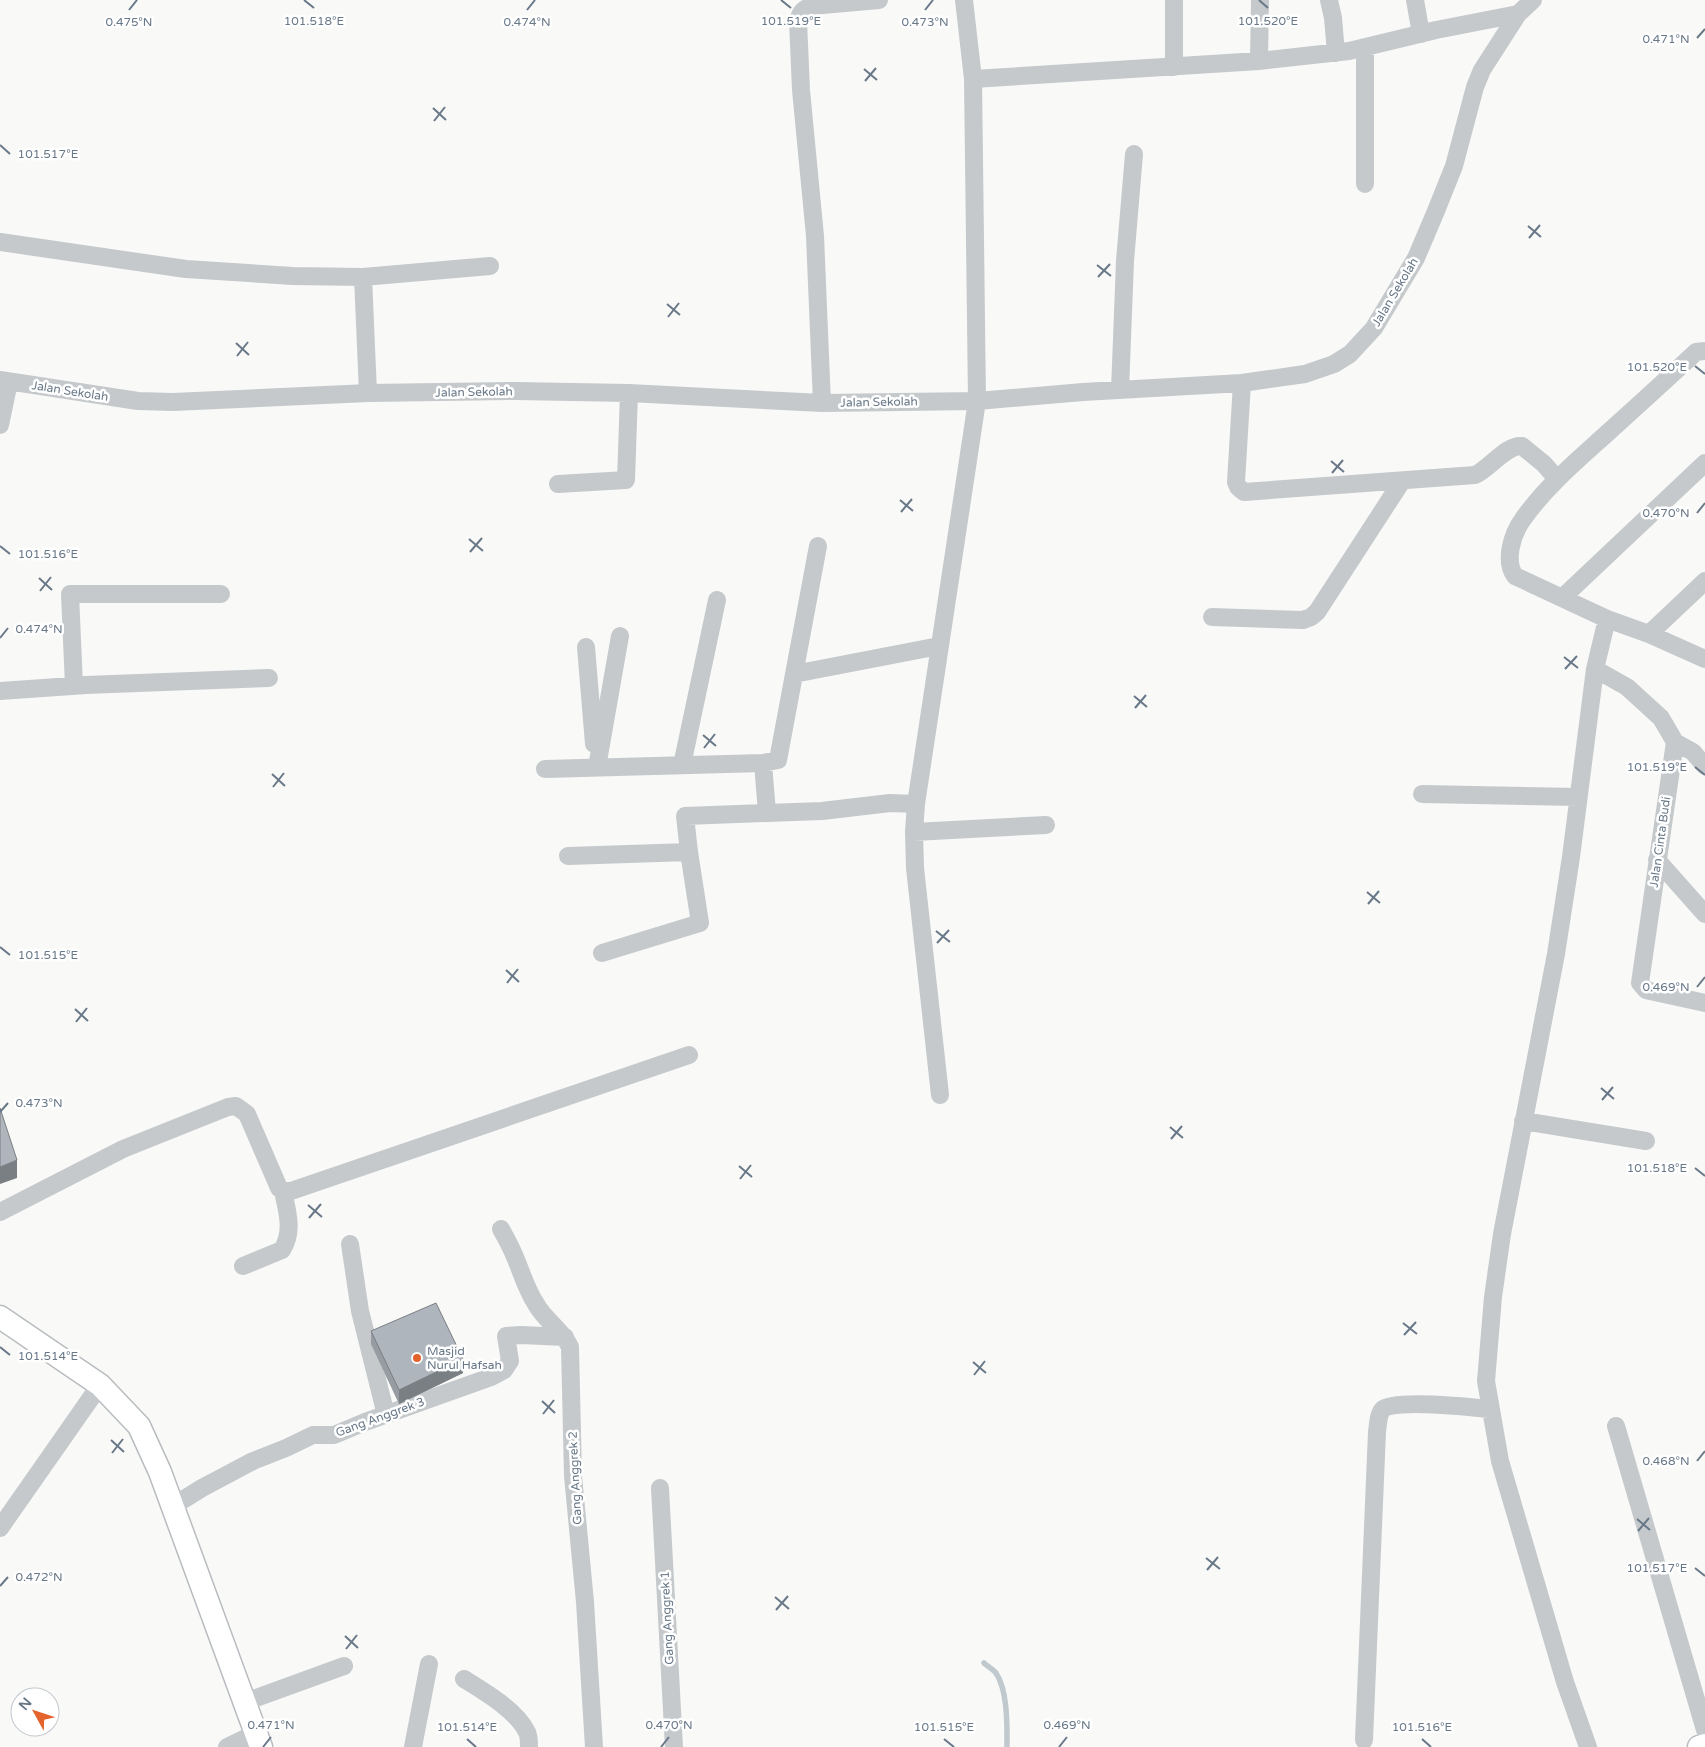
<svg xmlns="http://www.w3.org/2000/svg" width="1705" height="1747" font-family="'Varela Round',sans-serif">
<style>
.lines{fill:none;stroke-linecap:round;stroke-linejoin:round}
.stream{stroke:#c0c9ce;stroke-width:5.5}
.major-casing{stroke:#b8bcc0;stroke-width:25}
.minor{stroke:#c5c9cc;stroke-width:18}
.major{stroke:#fff;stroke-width:22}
.wall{fill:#969ca2}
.shaded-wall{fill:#7a7f84}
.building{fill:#aeb5bc;stroke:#7a7f84}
.ticks{fill:none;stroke:#687888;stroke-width:2}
.poi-dot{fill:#e4622c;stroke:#fff;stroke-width:2}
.labels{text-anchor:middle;stroke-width:5;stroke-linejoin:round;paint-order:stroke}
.street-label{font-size:12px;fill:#687888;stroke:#fff}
.poi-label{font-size:12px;fill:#687888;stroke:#fff;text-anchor:start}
.ticks-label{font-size:12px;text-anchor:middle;fill:#687888;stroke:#fff;stroke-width:5;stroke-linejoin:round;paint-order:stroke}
</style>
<rect width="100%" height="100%" fill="#f9f9f7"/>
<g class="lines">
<path class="stream" d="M984,1663C987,1666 993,1669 996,1673C1008,1691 1007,1726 1007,1747"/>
<g class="major-casing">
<path id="major" d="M0,1317L100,1385L139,1426L160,1472L261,1747
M1699,1747L1705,1745"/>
</g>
<path class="minor" d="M1329,0L1333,18L1336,53
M1415,0L1421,34
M1259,61L1260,0
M1174,67V0
M973,79L1259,61L1349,51L1436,30L1518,14
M1365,184V47
M0,242L186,269L293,276L363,277
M0,380L138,401L173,402L368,393L516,391L629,393L822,403L977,401L1083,392L1242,383L1305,374L1334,364L1350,354L1374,328L1416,258L1436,211L1454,166L1475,87L1482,70L1518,14L1533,0
M1242,383L1236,482L1238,487L1244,492L1475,475C1489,469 1507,444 1522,446L1544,464L1557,479
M1120,390L1125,261L1134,154
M368,393L363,277L490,266
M822,403L815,236L801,90L798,21C800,13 803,9 811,6L879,0
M0,425L9,382
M558,484L626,480L629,393
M1562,598L1705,463
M1212,617L1303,620L1311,617L1317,612L1402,481
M1607,619L1649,634L1705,659
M1649,634L1705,581
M586,647L594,744
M1595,669L1627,687L1661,718L1675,742L1640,983L1646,990L1650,991L1705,1003
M794,674L939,646
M74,686L70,594H221
M0,691L86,685L269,678
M1675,742L1693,752L1705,766
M763,763L778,760L818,546
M682,765L717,600
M597,767L620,636
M545,769L763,763L767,813L822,811L890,803L916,804
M1422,794L1578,797
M914,832L1046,825
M568,856L689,852
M1657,860L1705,914
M602,953L700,923L689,852L685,816L767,813
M940,1095L915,868L914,832L916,804L977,401L973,79L964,0
M1523,1121L1646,1141
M0,1212L123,1149L228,1107L236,1106L247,1114L279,1188L283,1191H291L689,1055
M501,1229C506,1238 511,1247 515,1257C522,1273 526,1289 536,1304C545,1321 562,1329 570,1347L573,1476L585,1602L594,1747
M350,1244L360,1311L386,1415
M243,1266L282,1250C294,1231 287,1211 283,1191
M1616,1426L1705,1730
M660,1488L674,1747
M173,1506L202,1488L253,1461L286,1448L313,1435H334L365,1422L491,1377L504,1370L510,1361L506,1336L521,1335L565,1337
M0,1528L100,1385
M464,1679C485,1692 516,1710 527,1732C529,1736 529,1742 529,1747
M245,1702L344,1666
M1364,1740L1377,1432C1378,1425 1378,1414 1383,1409C1393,1399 1472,1407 1489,1409
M227,1747L256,1733
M413,1747L429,1664
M1588,1747L1565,1682L1500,1461L1486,1381L1493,1297L1502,1234L1556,954L1571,857L1595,669L1607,619L1515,576C1504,561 1512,534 1523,519C1545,488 1574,463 1603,437C1634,409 1665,381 1696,352L1705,351"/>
<use href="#major" class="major"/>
</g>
<path class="wall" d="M371,1331L463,1373L399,1404L371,1344Z"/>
<path class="shaded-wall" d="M17,1160V1178L0,1184V1167Z
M463,1359V1373L399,1404V1390Z"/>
<path class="building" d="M0,1108L17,1160L0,1167Z
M436,1303L463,1359L399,1390L371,1331Z"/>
<path class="ticks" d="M304,0L314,8M781,0L791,8M1259,0L1268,8M129,10L137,0M527,10L535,0M925,10L933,0M1697,38L1705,29M864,69L877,80M865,81L876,68M433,108L446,120M434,121L445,107M0,145L10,154M1528,226L1541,237M1529,238L1540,225M1097,265L1111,276M1098,277L1110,264M667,304L680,315M668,317L679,303M236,343L249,355M237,356L248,342M1695,366L1705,374M1331,461L1344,472M1332,473L1343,460M900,500L913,511M901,512L912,499M1697,513L1705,503M469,539L483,551M0,546L10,554M470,552L482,538M39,578L52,590M40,591L51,577M0,638L8,628M1564,657L1578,668M1565,669L1577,656M1134,696L1147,707M1135,708L1146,695M703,735L716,746M704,748L715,734M1695,767L1705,775M272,774L285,786M273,787L284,773M1367,892L1380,903M1368,904L1379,891M936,931L950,942M937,943L949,930M0,947L10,955M506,970L519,982M507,983L518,969M1697,987L1705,977M75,1009L88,1021M76,1022L87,1008M1601,1088L1614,1099M1602,1100L1613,1087M0,1112L8,1103M1170,1127L1183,1138M1171,1139L1182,1126M739,1166L752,1177M1695,1168L1705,1176M740,1179L751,1165M308,1205L322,1217M309,1218L321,1204M1403,1323L1417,1334M1404,1335L1416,1322M0,1347L10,1355M973,1362L986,1373M974,1375L985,1361M542,1401L555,1413M543,1414L554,1400M111,1440L124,1452M112,1453L123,1439M1697,1461L1705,1451M1637,1519L1650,1530M1638,1531L1649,1518M1206,1558L1220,1569M1695,1568L1705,1576M1207,1570L1218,1557M0,1586L8,1577M775,1597L789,1609M776,1610L788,1596M345,1636L358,1648M346,1649L357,1635M467,1739L476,1747M944,1739L954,1747M1422,1739L1431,1747M263,1747L271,1737M661,1747L669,1737M1059,1747L1067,1737"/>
<circle class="poi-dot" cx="417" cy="1358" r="5"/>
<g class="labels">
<g class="street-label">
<text transform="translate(1395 292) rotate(-59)" y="4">Jalan Sekolah</text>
<text transform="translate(70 391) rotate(9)" y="4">Jalan Sekolah</text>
<text transform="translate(474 392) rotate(-1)" y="4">Jalan Sekolah</text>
<text transform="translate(879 402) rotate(-1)" y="4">Jalan Sekolah</text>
<text transform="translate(1660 842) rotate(-82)" y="4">Jalan Cinta Budi</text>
<text transform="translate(380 1417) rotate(-20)" y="4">Gang Anggrek 3</text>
<text transform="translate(575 1478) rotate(-93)" y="4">Gang Anggrek 2</text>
<text transform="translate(667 1618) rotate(-93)" y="4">Gang Anggrek 1</text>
</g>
<g class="poi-label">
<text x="427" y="1355">Masjid<tspan x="427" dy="14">Nurul Hafsah</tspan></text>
</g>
</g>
<g class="ticks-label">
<text x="314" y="25">101.518°E</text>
<text x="791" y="25">101.519°E</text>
<text x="1268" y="25">101.520°E</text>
<text x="129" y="26">0.475°N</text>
<text x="527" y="26">0.474°N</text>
<text x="925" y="26">0.473°N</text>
<text x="1666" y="43">0.471°N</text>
<text x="48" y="158">101.517°E</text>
<text x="1657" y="371">101.520°E</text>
<text x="1666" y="517">0.470°N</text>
<text x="48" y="558">101.516°E</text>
<text x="39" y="633">0.474°N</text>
<text x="1657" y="771">101.519°E</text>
<text x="48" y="959">101.515°E</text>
<text x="1666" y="991">0.469°N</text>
<text x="39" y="1107">0.473°N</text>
<text x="1657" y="1172">101.518°E</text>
<text x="48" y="1360">101.514°E</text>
<text x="1666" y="1465">0.468°N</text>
<text x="1657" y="1572">101.517°E</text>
<text x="39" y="1581">0.472°N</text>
<text x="271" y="1729">0.471°N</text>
<text x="669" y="1729">0.470°N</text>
<text x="1067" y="1729">0.469°N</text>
<text x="467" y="1731">101.514°E</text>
<text x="944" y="1731">101.515°E</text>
<text x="1422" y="1731">101.516°E</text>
</g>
<g transform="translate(35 1712) rotate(310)"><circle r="24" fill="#ffffff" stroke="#c3c9cf"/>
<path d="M0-4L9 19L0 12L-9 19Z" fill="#e4622c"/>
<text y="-8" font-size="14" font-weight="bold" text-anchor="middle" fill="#687888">N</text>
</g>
</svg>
